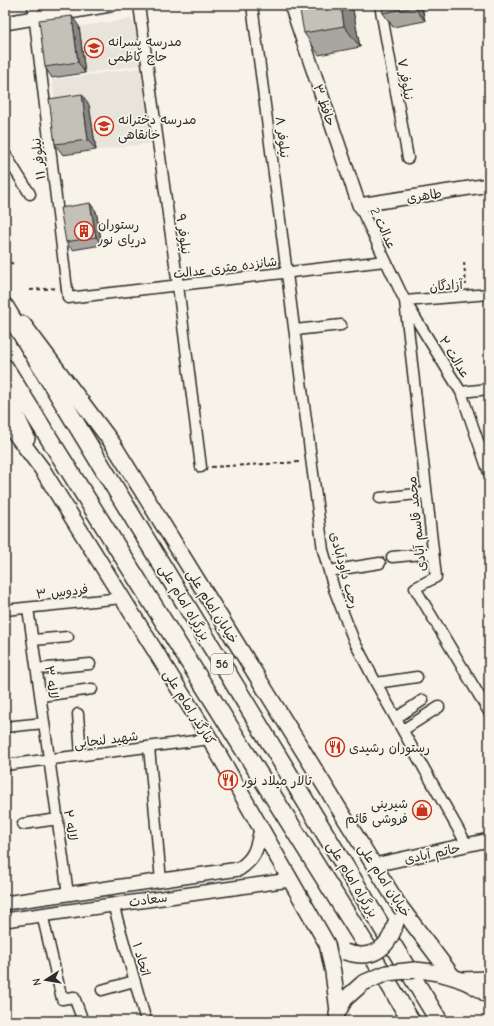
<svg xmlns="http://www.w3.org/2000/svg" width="494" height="1026" font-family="'Comic Neue','Playpen Sans Arabic',sans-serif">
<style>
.built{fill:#e8e4da}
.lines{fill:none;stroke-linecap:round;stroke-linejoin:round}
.minor-casing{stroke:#2b2b2b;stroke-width:13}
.tertiary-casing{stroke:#2b2b2b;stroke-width:16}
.secondary-casing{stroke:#2b2b2b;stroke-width:18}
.trunk-casing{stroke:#2b2b2b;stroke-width:20}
.path{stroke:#2b2b2b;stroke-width:2;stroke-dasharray:4 3;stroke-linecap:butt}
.minor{stroke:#f7f3e8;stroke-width:10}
.tertiary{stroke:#f7f3e8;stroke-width:13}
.secondary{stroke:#f7f3e8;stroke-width:15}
.trunk{stroke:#f7f3e8;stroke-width:17}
.secondary-bridge-casing{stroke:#2b2b2b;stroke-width:18;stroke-linecap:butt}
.secondary-bridge{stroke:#f7f3e8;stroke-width:15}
.wall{fill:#a9a69f;stroke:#2b2b2b}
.shaded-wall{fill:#898782;stroke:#2b2b2b}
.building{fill:#c4c1b9;stroke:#2b2b2b}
.labels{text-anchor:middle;stroke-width:3.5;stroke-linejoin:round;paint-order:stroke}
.shield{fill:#f7f3e8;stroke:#686764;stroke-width:1}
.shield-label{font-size:12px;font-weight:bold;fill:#2b2b2b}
.poi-label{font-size:13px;fill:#2b2b2b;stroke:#f7f3e8;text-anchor:start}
.street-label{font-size:13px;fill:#2b2b2b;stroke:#f7f3e8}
</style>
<rect width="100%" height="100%" fill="#f7f3e8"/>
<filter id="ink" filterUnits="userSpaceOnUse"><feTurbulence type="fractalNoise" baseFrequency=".025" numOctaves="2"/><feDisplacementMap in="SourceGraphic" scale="8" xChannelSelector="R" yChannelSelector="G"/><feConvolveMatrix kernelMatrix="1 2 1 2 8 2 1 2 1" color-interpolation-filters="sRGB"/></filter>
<g filter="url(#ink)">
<path class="built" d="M131,19L135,25L141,65L52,78L46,31Z
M141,68L151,143L63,155L52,80Z"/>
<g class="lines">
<g class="minor-casing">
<path id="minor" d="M33,5L68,298L385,261
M139,5L178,286L201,467
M252,5L323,550L334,589L354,641L376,683L467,845
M380,5L408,158
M5,154L30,194
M359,205L405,301L461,392L489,473
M489,294L405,301L436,577L415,588L489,712
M295,330L341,325
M461,392L489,389
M380,498L426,493
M392,557L433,553
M329,571L380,563
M28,608L68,894
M5,610L122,598
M33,640L68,637
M37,669L90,664
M376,683L417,677
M41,696L92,689
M78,714L81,755
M396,718L423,700
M5,727L44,723
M403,730L439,707
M149,747L161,881
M5,765L210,739
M23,824L58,819
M113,904L146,1021
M42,914L62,999L74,997L83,1021
M102,990L134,981"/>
</g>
<g class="tertiary-casing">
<path id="tertiary" d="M291,5L359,205L489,185
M5,23L110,5
M374,865L489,840
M5,903L239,869C256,858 257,847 261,829
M5,920L290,880"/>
</g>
<g class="secondary-casing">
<path id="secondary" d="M23,324L113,444L398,904L453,977
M5,392L27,438
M5,420L42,469L210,739L327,944L333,972L338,1011
M415,970C442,972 468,979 489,996
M462,980L489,979
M337,1014L345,999L363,983"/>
</g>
<g class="trunk-casing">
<path id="trunk" d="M5,307L439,1021
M5,368L363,940L411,1021"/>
</g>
<path class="path" d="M5,258L13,264
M464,262L466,285
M30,290L57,288
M211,467L301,462"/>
<use href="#minor" class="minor"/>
<use href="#tertiary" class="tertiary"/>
<use href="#secondary" class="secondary"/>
<use href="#trunk" class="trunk"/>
<g class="secondary-bridge-casing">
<path id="secondary-bridge" d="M345,952C372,961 389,949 396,922
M363,983L387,973L415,970"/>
</g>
<use href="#secondary-bridge" class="secondary-bridge"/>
</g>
<path class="wall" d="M352,5L360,47L319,55L304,33Z
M382,5H423H422L425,21L393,27L383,13Z
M79,26L85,73L52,78L45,67Z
M89,105L96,150L63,155L55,144Z
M96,211L102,245L72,250L66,242Z"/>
<path class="shaded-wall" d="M341,5H352L360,47L344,26Z
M414,5H421L425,21L414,7Z
M72,16L79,26L85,73L78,62Z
M82,94L89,105L96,150L88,140Z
M90,203L96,211L102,245L96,237Z"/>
<path class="building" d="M299,5H341L344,26L304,33Z
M382,5H414V7L383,13Z
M72,16L78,62L45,67L39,20Z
M82,94L88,140L55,144L49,99Z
M90,203L96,237L66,242L60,208Z"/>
</g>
<defs>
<g id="school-ring" transform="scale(1)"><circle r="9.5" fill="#f7f3e8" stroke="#c8321e" stroke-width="1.5"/><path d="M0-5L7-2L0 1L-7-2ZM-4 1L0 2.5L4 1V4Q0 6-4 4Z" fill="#c8321e"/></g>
<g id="building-ring" transform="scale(1)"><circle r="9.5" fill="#f7f3e8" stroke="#c8321e" stroke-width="1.5"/><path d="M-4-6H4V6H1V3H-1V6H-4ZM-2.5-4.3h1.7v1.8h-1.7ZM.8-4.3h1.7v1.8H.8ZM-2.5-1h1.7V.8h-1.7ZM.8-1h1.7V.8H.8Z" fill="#c8321e"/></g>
<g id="restaurant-ring" transform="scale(1)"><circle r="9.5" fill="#f7f3e8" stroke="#c8321e" stroke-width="1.5"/><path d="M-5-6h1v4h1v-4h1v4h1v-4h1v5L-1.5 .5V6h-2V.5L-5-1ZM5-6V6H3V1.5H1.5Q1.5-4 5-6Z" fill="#c8321e"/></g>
<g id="shop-ring" transform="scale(1)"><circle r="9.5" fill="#f7f3e8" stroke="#c8321e" stroke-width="1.5"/><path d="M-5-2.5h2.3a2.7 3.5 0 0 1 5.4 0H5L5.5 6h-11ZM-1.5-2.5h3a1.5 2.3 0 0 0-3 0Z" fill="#c8321e"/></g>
</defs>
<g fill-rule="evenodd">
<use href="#school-ring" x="94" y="48"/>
<use href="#school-ring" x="104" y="126"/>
<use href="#building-ring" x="84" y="231"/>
<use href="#restaurant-ring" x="335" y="747"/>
<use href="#restaurant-ring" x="228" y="780"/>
<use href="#shop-ring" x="422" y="810"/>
</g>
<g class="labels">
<rect class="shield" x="211" y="654" width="22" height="20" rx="3"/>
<g class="shield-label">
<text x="222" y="668">56</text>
</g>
<g class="poi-label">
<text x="108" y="46">مدرسه پسرانه<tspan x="108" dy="15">حاج کاظمی</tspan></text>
<text x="118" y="124">مدرسه دخترانه<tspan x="118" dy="15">خانقاهی</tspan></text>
<text x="98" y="229">رستوران<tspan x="98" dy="15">دریای نور</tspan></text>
<text x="349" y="752">رستوران رشیدی</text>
<text x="242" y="785">تالار میلاد نور</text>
<text x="408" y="808" text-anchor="end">شیرینی<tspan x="408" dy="15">فروشی قائم</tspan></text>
</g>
<g class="street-label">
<text transform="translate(406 79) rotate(80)" y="5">نیلوفر ۷</text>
<text transform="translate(325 105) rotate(71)" y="5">حافظ ۳</text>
<text transform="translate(283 137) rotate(83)" y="5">نیلوفر ۸</text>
<text transform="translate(38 159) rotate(-97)" y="5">نیلوفر ۱۱</text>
<text transform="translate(424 195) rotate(-9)" y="5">طاهری</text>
<text transform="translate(384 228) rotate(65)" y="5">عدالت 2</text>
<text transform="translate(184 234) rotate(82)" y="5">نیلوفر ۹</text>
<text transform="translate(225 267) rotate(-7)" y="5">شانزده متری عدالت</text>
<text transform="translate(446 285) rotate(-4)" y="5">آزادگان</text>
<text transform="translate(455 357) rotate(58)" y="5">عدالت ۲</text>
<text transform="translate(416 524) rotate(-96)" y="5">محمد قاسم آبادی</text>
<text transform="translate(345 570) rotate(75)" y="5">رجب داودآبادی</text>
<text transform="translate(62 591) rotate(-6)" y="5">فردوس ۳</text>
<text transform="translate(185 602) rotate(59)" y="5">بزرگراه امام علی</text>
<text transform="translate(213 606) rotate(58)" y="5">خیابان امام علی</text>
<text transform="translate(52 682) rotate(82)" y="5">لاله ۳</text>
<text transform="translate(190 707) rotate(58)" y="5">کنارگذر امام علی</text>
<text transform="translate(106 739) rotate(-7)" y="5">شهید لنجابی</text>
<text transform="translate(71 825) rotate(82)" y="5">لاله ۲</text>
<text transform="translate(432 853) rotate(-12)" y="5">حاتم آبادی</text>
<text transform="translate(353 879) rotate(59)" y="5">بزرگراه امام علی</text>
<text transform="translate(385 880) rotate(57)" y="5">خیابان امام علی</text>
<text transform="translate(148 899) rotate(-8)" y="5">سعادت</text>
<text transform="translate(142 959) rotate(74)" y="5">اتحاد ۱</text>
</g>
</g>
<rect width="494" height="1026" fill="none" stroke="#f7f3e8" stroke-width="20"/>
<rect x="10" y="10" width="474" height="1006" fill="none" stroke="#2b2b2b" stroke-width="1.5" filter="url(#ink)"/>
<g transform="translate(46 980) rotate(258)" stroke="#f7f3e8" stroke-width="3" paint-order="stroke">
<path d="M0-3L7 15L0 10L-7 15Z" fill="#2b2b2b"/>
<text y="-6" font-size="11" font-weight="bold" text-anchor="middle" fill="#2b2b2b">N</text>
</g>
</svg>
